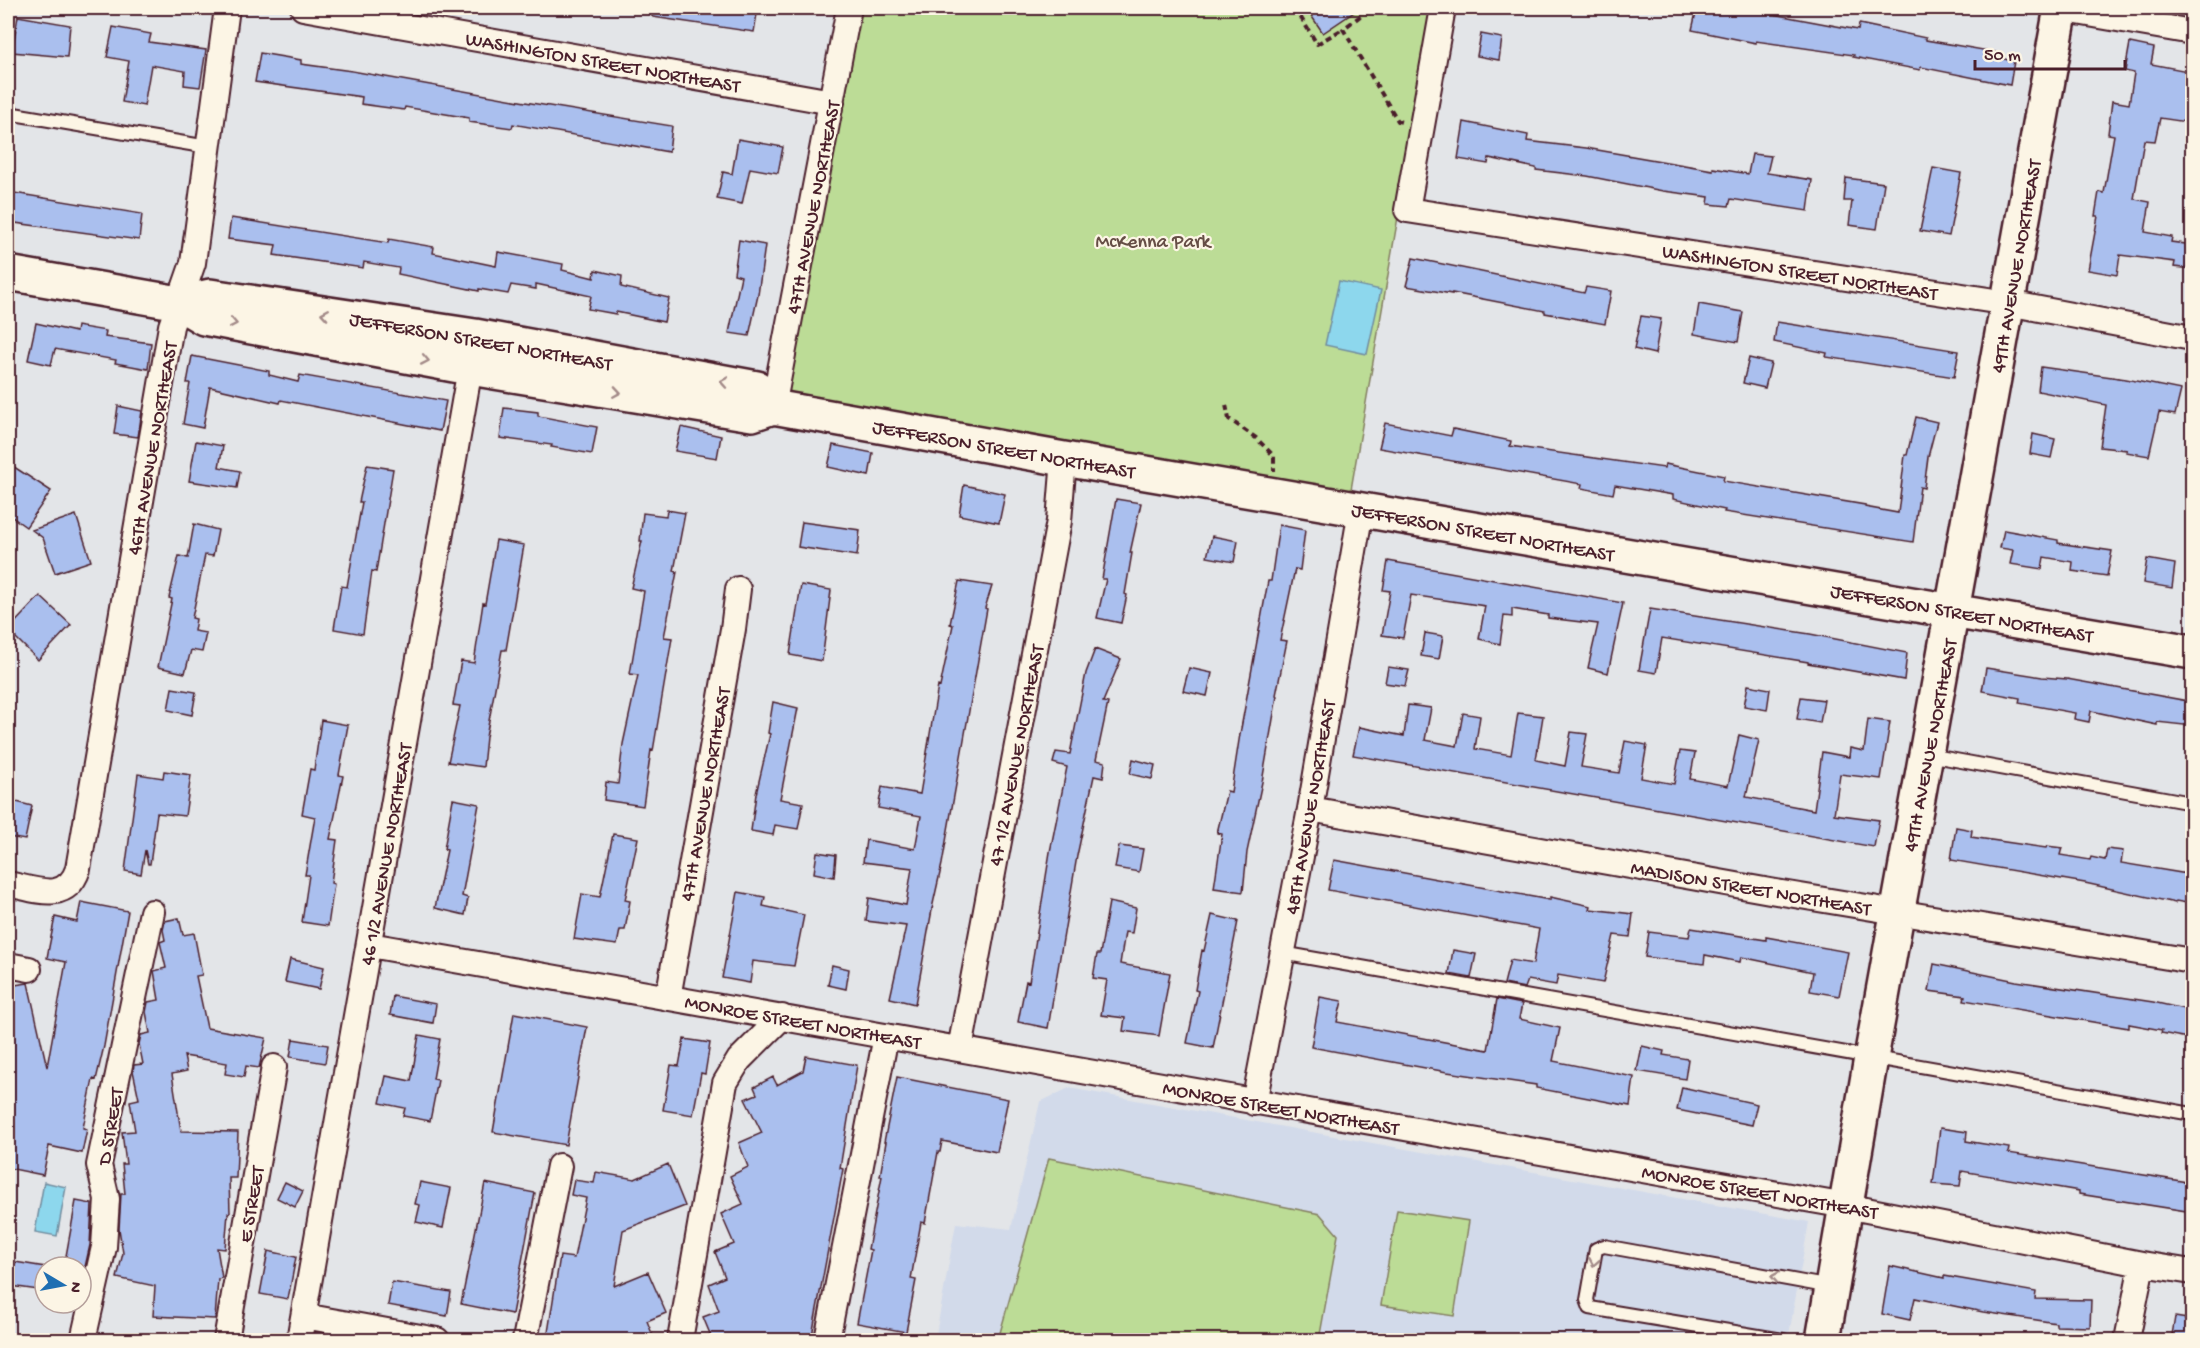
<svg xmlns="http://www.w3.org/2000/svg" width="2200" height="1348" font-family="'Gochi Hand',sans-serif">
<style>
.built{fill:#d2daea}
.green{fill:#bcdc96;stroke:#837e60;stroke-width:1.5}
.water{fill:#8dd7ed;stroke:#728d9f;stroke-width:1.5}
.building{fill:#aabfee;stroke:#4a1f2b;stroke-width:1.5}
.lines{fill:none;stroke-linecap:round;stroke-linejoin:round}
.lane-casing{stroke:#4a1f2b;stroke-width:16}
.street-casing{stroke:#4a1f2b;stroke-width:28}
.secondary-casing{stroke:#4a1f2b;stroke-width:38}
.path{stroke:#4a1f2b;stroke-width:4;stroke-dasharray:6 4.5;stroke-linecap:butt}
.lane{stroke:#fcf5e5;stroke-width:12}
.street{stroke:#fcf5e5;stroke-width:24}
.secondary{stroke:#fcf5e5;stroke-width:33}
.oneway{stroke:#a38a88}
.labels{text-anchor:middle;stroke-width:4.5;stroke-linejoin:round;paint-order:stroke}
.street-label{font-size:20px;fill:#4a1f2b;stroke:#fcf5e5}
.park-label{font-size:20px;fill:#664e46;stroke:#fcf5e5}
</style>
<rect width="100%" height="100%" fill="#e3e5e8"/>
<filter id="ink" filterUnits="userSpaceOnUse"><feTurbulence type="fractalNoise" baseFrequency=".0167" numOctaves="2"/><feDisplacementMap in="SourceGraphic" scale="12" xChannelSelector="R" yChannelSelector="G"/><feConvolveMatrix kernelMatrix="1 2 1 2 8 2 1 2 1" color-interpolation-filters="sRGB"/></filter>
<g filter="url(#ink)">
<path class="built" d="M1069,1088L1809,1222L1788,1340H935L956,1223L1011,1229L1040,1102Z"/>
<path class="green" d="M860,8H1434L1348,507L784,414Z
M1049,1158L1320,1214L1338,1235L1319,1340H998Z
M1397,1210L1469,1221L1454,1316L1381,1305Z"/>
<path class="water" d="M1339,281L1381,290L1367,354L1325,345Z
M44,1182L66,1187L57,1236L35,1232Z"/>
<path class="building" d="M652,8H758L754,32L653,17L651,15Z
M1306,8H1360L1323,33Z
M1697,8H1741L1858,30L1859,24L1926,38V40L1995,52L1994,57L2014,61L2010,85L1921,67L1920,70L1853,57L1854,55L1756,41V43L1692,30Z
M18,16L70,25L67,57L12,52Z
M113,27L151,34L149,42L206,50L200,87L184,85L185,71L151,65L144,106L122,102L129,61L107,57Z
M1481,34L1502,38L1499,60L1477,56Z
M2130,43L2154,48L2151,64L2193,72V123L2160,118L2155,141L2144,140L2134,199L2150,202L2145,232L2172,237L2171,242L2193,245V269L2174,267L2175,262L2120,255L2117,275L2088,270L2098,216H2095L2099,192L2104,193L2114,135L2108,134L2112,101L2129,104L2134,73L2125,71Z
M260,53L301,60V64L352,71L531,103L672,126L669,152L513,124L512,128L469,122V118L405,107L404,110L361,104L362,97L255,82Z
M1464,122L1528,135L1527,141L1586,148L1713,170V168L1748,174L1752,154L1771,156L1767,173L1812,180L1808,211L1731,199L1729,206L1708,204L1709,197L1663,191L1587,176L1536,170V168L1489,158L1488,164L1458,159Z
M738,139L783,147L778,173L750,168L742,204L717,199L723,172L732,174Z
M1933,168L1961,173L1949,236L1920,231Z
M1846,178L1884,183L1877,229L1849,225L1852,201H1844Z
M8,192L142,214L139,240L8,222Z
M231,218L388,243L389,239L434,247L433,253L496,266L498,252L563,264L562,270L594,278L595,270L622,276L621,287L669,298L664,322L616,312V314L588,309L591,296L536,284V289L511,285L508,294L479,289V291L398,274L399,268L364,262L363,268L274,255L276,245L228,239Z
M739,240L765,245L758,295L749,336L729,333L741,276L734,274Z
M1413,258L1584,293L1586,287L1611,291L1605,324L1545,313V311L1452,293V294L1406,286Z
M1699,304L1743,312L1738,342L1694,334Z
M1641,316L1661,319L1655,354L1634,349Z
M1777,322L1959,351L1954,377L1826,357L1827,353L1774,342Z
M36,323L76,332L77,326L106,331L105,337L151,343L148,369L115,363L116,360L55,349L51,365L28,360Z
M192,356L269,371V375L298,382L300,375L446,401L440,431L281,400L280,403L210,387L203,428L183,424L190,383H187Z
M1749,358L1771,363L1765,388L1743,383Z
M2041,367L2126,379L2181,390L2175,415L2159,412L2149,456L2126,452L2127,450L2100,447L2106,405L2038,391Z
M118,406L142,411L138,437L114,434Z
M504,408L538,412V416L597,427L592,454L551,447L552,445L500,438Z
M1916,417L1937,422L1928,457L1924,488L1920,487L1913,542L1724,512L1725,510L1673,499V495L1615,485L1613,494L1581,488L1582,484L1379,448L1385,423L1451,436L1453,429L1511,441L1510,446L1664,468L1665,464L1724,476L1723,481L1865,505V507L1898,513L1905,455H1907Z
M681,427L721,436L717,458L675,451Z
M2033,434L2055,439L2051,458L2030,454Z
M196,441L223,446L219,467L240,471L237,488L189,481Z
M833,445L873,453L869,476L828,467Z
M8,463L51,491L26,527L8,514Z
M367,465L393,469L376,572L372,571L363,634L334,629L341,586L347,587L362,502H359Z
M964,485L1005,494L999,523L959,515Z
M1116,499L1141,503L1130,553H1132L1125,594L1127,595L1121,623L1097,618L1106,579H1102Z
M667,510L685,513L674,571L677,572L664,637L672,638L653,751L651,750L643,806L604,800L606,782L618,784L623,744L638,675L630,674L644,591L631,588L642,541H640L643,513L666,516Z
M76,515L91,561L55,573L43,538L32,530Z
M802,522L860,530L857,556L798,547Z
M194,524L218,530L213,556L205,555L192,618L196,619L194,631L206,633L202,652L191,650L185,673L158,667L172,599L169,598L179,556L188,558Z
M1279,525L1305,530L1300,570L1295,569L1280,640L1287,641L1276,695L1277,696L1262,782L1247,852L1243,892L1214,888L1222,834L1217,833L1227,791L1231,792L1240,734L1268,581H1271Z
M2004,530L2058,540V543L2112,551L2107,576L2072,571L2073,562L2044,557L2042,569L2010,564L2013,550L2000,548Z
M1212,536L1238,541L1234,562L1207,557Z
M496,540L524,545L506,650H502L486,737L483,767L448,762L460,706L453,705L461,661L474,663L483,603L485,604Z
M2147,559L2175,564L2172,588L2143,583Z
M1388,561L1623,603L1608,673L1588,668L1598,624L1548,618V615L1512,609V617L1504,616L1500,644L1479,639L1485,606L1411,595L1403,638L1382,635L1390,591L1383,590Z
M959,581L992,586L985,608L987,609L942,864L933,904L915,1004L890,998L906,926L866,921L869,898L906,905L912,868L863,862L866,840L915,849L921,816L878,808L882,787L920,794L938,686L940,687L953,625L950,624Z
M801,585L831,590L822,661L790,655Z
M40,596L71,625L38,660L8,630Z
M1650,609L1810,634L1907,653L1904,680L1808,663V662L1662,638L1656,673L1639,670Z
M1425,633L1443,636L1439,659L1421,656Z
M1095,649L1121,659L1103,702L1108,703L1096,760L1105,762L1103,778L1094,776L1077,856L1048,1028L1018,1022L1026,981L1029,982L1050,852L1067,767L1053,763L1056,752L1070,754L1086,673Z
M1388,667L1409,670L1405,686L1385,683Z
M1189,668L1212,673L1207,696L1183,691Z
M1986,668L2042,677L2067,679L2193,702V726L2157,722V725L2091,711L2089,722L2074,719L2075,713L2019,703L2020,698L1982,691Z
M1748,685L1770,689L1767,710L1744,706Z
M172,688L196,692L192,715L168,710Z
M1801,697L1824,700L1820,723L1797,719Z
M773,702L798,708L780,799L803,803L798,829L775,825L773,835L751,831L756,794L770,734L768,733Z
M1408,705L1431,708L1425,740L1457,746L1463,713L1480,716L1475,749L1511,755L1518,713L1543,716L1536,760L1565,766L1571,732L1587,734L1581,767L1619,773L1625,741L1647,745L1641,778L1674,784L1680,751L1695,753L1690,779L1728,786L1739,735L1759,740L1746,797L1814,810L1822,752L1849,757L1850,748L1864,751L1868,719L1890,722L1881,779L1840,774L1834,814L1879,820L1874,847L1353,755L1359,727L1404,736Z
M321,720L348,725L339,775L343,776L330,839L337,840L331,883L334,884L328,926L302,922L309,875H305L315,817L302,814L310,769L314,770Z
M1133,759L1155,765L1152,779L1130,774Z
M164,771L191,775L185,816L157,813L150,864H148L145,850L141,874L125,871L138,774L163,778Z
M453,799L479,804L462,896L468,898L465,915L435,908L447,850L444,849Z
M13,801L32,806L25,840L8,837Z
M1956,827L1972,830L1971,837L2046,848L2047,846L2062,848L2060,855L2090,860L2091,857L2105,860L2107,849L2123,851L2121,863L2193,875V904L2176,901L2175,903L2085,883L1951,860Z
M613,834L638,838L625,900L630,901L625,930H620L617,945L574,939L582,894L600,897Z
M1119,846L1143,849L1139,872L1115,868Z
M817,852L836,855L834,877L814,873Z
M1334,860L1550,900V897L1591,906L1590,909L1633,914L1630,937L1614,935L1603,983L1558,975L1556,985L1528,980L1525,988L1504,984L1510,960L1533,964L1539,929L1328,890Z
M738,892L765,897L763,906L804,915L794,966L753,961L750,983L722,978Z
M81,902L128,911L104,1046L96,1080L93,1079L83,1128L87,1129L82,1153L49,1146L43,1175L8,1168V986L28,983L47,1067L66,962L47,958L49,947L55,917L77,922Z
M1109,902L1136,908L1132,933L1125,932L1120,964L1170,973L1159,1036L1123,1031L1125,1018L1101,1015L1107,980L1093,978L1097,954H1100Z
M1212,915L1238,921L1213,1048L1187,1043L1198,991L1195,990L1202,950L1204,951Z
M179,918L183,935L194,933L202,975L196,976L207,1028L266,1038L259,1068L246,1066L244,1077L225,1074L227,1063L184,1056L187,1071L172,1074L181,1131L238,1132L236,1178H229L230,1213H228L225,1249L217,1248L222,1278L218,1279L215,1319L153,1316L155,1286L117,1278L123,1253L119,1229L121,1194H125L122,1164H126L122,1132L135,1131L130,1101L139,1099L133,1071L134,1065L143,1064L139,1044L141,1035L150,1033L146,1012L148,1002L159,1000L154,971L166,968L160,942L165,940L163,930L165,921Z
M1691,928L1766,940V937L1848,952L1839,996L1810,991L1813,972L1741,957L1740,962L1705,955L1704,964L1645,957L1649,932L1689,937Z
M1453,950L1476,954L1471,978L1449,974Z
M290,959L324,967L319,989L285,982Z
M1934,964L2016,981L2153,1002L2193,1011V1039L2161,1033L2162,1030L2129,1024V1028L2051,1015L1964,1000L1965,996L1929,991Z
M832,965L849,969L846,989L828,985Z
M393,996L436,1004L433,1023L390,1015Z
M1320,997L1342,1001L1337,1022L1488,1050L1497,999L1522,1004L1519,1019L1560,1028L1553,1061L1634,1077L1630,1106L1536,1088V1085L1447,1072L1311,1047Z
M514,1013L587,1027L566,1145L493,1132Z
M419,1035L440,1039L433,1079L438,1080L430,1121L403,1116L405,1108L380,1103L386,1076L411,1081Z
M293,1039L328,1045L325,1063L290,1057Z
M684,1039L710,1043L705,1074L701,1073L693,1115L663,1110L671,1065L679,1066Z
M1642,1046L1664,1051L1663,1055L1688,1059L1685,1079L1637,1071Z
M806,1056L857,1065L840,1168L843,1169L811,1341H713L703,1317L719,1311L709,1284L725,1277L715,1252L734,1244L721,1214L743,1204L730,1176L748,1167L739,1143L762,1133L745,1099L757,1094L754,1087L773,1077L777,1085L803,1071Z
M897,1077L1008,1099L997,1152L942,1141L940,1152H938L925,1223L921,1222L911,1279L916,1280L906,1332L857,1323L871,1250L868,1249L882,1176H880L886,1142H884Z
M1682,1087L1757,1104L1752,1125L1677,1110Z
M1940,1128L1967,1132L1966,1141L2009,1148L2008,1153L2193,1183V1212L2079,1194V1191L1962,1171L1960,1186L1933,1184Z
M668,1164L685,1206L623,1230L614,1286L648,1272L666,1313L647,1321L655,1341L547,1339L560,1256L574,1258L586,1198L571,1195L574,1180L594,1183L596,1172L635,1179Z
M285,1182L303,1191L295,1207L277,1198Z
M420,1182L451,1188L443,1228L416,1222L420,1205L415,1204Z
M485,1183L535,1193L512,1314L461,1304Z
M76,1201L92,1204L90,1245L85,1267H64Z
M268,1251L296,1257L288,1299L260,1294Z
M15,1262L45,1267V1291L11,1286Z
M1890,1266L1944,1278V1276L2036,1292L2035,1299L2091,1300L2090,1327L2056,1326V1323L1983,1312L1915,1298L1910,1320L1882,1314Z
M392,1282L451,1292L447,1316L388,1305Z
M2175,1317L2193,1320V1341H2171Z"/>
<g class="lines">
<g class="lane-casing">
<path id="lane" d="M8,113L208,147
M1928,755L2192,803
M1282,953L2192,1114
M1783,1340L1590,1308L1587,1300L1596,1249L1604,1246L1831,1287"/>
</g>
<g class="street-casing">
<path id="street" d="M303,8L832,102
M1443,8L1407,210L2008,303L2192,338
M2054,8L2192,32
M773,407L849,8
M1310,809L1770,891L2192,961
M8,884C35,889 66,904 78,869L171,326L193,263L227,8
M370,945L1846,1206L2142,1264L2192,1272
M8,965L29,969
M668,998L733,629L738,589
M960,1049L1059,521L1064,459
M1254,1103L1310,809L1361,510
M304,1316L437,1340
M83,1340L104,1247L107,1199L99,1165L152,912
M226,1340L274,1067
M299,1340L470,368
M525,1340L559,1166
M680,1340L725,1083L739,1060L782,1017
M827,1340L886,1036
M2127,1340L2142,1264"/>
</g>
<g class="secondary-casing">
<path id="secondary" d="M8,273L179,303L204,318L470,368L752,414L773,407L1064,459L2192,652
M184,302L210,296L475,336L757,388L773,407
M1823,1340L1871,1058L2061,8"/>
</g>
<path class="path" d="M1295,8L1317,44L1343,29
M1359,8L1363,14L1343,29L1398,121L1402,122
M1226,405L1229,419L1256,438L1274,456V471"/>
<use href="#lane" class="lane"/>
<use href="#street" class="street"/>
<use href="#secondary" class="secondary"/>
</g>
<defs><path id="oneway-chevron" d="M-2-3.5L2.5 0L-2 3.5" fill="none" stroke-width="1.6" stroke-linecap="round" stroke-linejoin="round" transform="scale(1.5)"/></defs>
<g class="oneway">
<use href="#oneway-chevron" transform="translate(325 314) rotate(-171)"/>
<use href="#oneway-chevron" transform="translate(233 323) rotate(11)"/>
<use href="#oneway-chevron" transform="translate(425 360) rotate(11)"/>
<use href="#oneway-chevron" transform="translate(724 382) rotate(-170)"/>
<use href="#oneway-chevron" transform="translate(617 392) rotate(9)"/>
<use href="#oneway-chevron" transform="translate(1594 1262) rotate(100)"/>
<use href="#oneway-chevron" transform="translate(1775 1277) rotate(-170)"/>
</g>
</g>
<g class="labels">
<g class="street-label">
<text transform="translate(603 61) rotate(10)" y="7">WASHINGTON STREET NORTHEAST</text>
<text transform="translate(812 207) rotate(-79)" y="7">47TH AVENUE NORTHEAST</text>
<text transform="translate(2015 266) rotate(-80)" y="7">49TH AVENUE NORTHEAST</text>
<text transform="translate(1800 271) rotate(9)" y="7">WASHINGTON STREET NORTHEAST</text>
<text transform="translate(481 340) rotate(10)" y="7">JEFFERSON STREET NORTHEAST</text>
<text transform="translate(151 448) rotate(-80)" y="7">46TH AVENUE NORTHEAST</text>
<text transform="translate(1004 448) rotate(10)" y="7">JEFFERSON STREET NORTHEAST</text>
<text transform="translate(1483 531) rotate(10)" y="7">JEFFERSON STREET NORTHEAST</text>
<text transform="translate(1962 612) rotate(10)" y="7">JEFFERSON STREET NORTHEAST</text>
<text transform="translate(1929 745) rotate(-79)" y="7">49TH AVENUE NORTHEAST</text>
<text transform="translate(1015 755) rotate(-79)" y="7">47 1/2 AVENUE NORTHEAST</text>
<text transform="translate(704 794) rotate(-80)" y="7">47TH AVENUE NORTHEAST</text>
<text transform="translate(1309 807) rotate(-80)" y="7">48TH AVENUE NORTHEAST</text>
<text transform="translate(385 854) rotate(-80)" y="7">46 1/2 AVENUE NORTHEAST</text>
<text transform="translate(1751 887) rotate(10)" y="7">MADISON STREET NORTHEAST</text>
<text transform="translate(803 1021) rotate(10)" y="7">MONROE STREET NORTHEAST</text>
<text transform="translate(1281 1107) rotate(10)" y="7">MONROE STREET NORTHEAST</text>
<text transform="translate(109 1126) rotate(-80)" y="7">D STREET</text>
<text transform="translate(1760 1191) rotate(10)" y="7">MONROE STREET NORTHEAST</text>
<text transform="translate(250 1204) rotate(-80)" y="7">E STREET</text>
</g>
<g class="park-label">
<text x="1153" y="247">McKenna Park</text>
</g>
</g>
<rect width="2200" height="1348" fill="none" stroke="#fcf5e5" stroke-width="30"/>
<rect x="15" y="15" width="2170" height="1318" fill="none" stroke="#4a1f2b" stroke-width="2" filter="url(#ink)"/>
<g transform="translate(63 1285) rotate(100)"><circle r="28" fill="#fcf5e5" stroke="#b59f9b" stroke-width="1.5"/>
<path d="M0-4.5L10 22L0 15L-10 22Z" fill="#1f6fb2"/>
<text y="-9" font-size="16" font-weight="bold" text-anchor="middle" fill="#4a1f2b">N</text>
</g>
<path d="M1975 60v9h150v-9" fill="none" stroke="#4a1f2b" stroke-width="3"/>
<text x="1984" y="60" font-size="18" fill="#4a1f2b" stroke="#fcf5e5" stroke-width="4.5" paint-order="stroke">50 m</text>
</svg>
